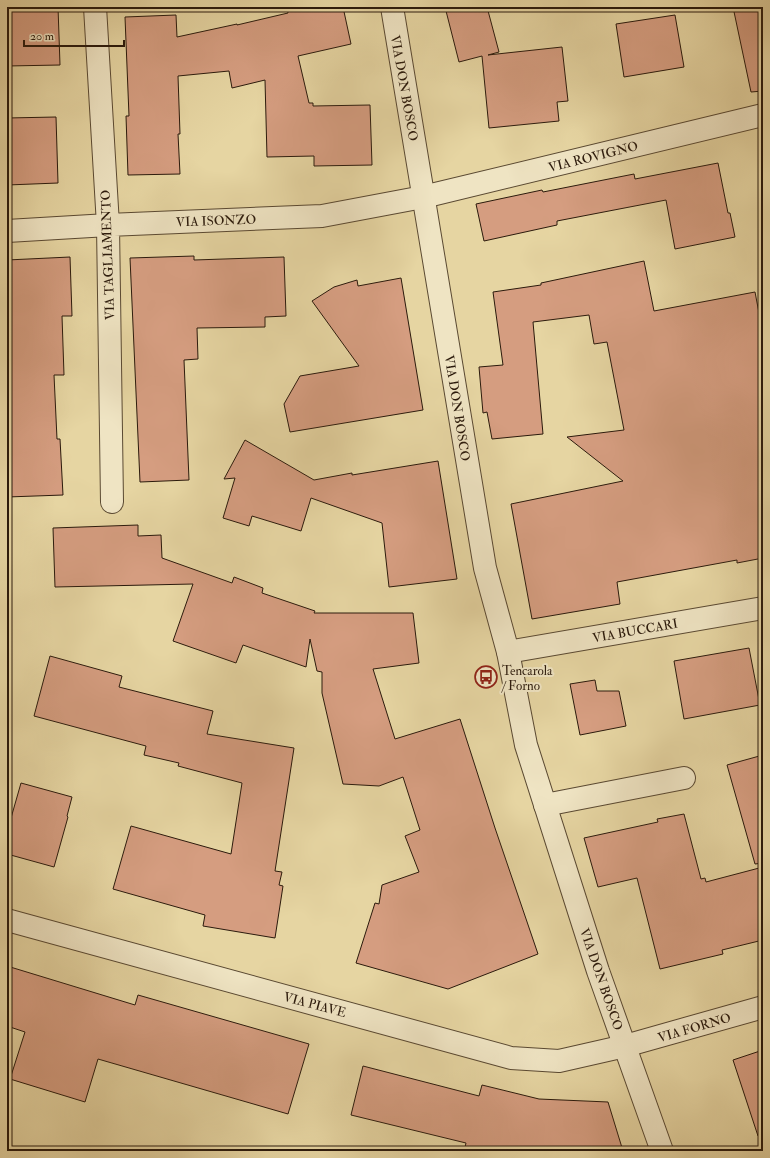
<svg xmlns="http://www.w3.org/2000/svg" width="770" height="1158" font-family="'IM FELL Double Pica',serif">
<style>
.building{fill:#d59d80;stroke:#2b1a0c}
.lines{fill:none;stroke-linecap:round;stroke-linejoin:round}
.minor-casing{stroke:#5a4932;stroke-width:24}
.tertiary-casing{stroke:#5a4932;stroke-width:24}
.minor{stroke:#efe4c3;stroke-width:22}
.tertiary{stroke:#efe4c3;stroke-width:22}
.labels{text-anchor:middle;stroke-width:4;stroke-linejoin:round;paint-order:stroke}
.street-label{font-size:13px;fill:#2b1a0c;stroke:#efe4c3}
.poi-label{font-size:13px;fill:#2b1a0c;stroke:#efe4c3;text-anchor:start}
</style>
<rect width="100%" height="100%" fill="#e6d5a2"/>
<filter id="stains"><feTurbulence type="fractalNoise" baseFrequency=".005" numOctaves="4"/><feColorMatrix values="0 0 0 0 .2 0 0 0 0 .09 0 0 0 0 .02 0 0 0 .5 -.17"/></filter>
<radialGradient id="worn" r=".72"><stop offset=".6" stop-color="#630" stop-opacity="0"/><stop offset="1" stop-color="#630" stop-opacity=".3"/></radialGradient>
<path class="building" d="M7,7H58L60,65L7,66Z
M287,7H343L351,44L298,56L309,103H313V106L370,105L372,165L314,166V156L267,157L265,80L232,88L229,71L178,76L180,134H178L180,174L128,175L126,116H129L125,17L176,15L177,37L237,24V25L288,13Z
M445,7H487L499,52L488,55L562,47L568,101L557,102L559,121L489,128L482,56L459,62Z
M733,7H763V91L751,92Z
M675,15L684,67L624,77L616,24Z
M56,117L58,183L7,185V118Z
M718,163L728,213H730L735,237L675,249L666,200L557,221V225L484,241L476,204L542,190L543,192L634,174L635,179Z
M194,256V260L284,257L286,316L265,317V327L197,328L198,359L184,360L189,480L140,482L130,258Z
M70,257L72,316H62L64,375H54L57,439H60L63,495L7,497V260Z
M644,261L654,311L755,292L763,334V558L737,563V560L617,582L620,604L532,619L511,504L623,481L567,437L624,430L607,342L594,344L589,315L533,322L543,434L492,439L487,412L483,413L479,367L503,365L493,292L541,285V283Z
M401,278L423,410L290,432L284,404L300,376L359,366L312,301L334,287L357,280L358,286Z
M245,440L314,480L352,473V475L438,461L457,579L389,587L382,523L311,498L301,531L252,516L249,526L223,518L235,478L224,479Z
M138,525V536L161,535L162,558L232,583L234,577L263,588L262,593L315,611L314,613H413L419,663L373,669L395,739L460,719L495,828L538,954L448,989L356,963L375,903L379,904L382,885L419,872L405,836L420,830L403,777L379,786L343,784L322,693V672L317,671L310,639L306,667L243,645L236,663L173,641L193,584L55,587L53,528Z
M749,648L760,705L684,719L674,661Z
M50,656L122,676L119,687L213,711L207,734L294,748L275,871L282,872L279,885L283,886L275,938L203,926L205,915L113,889L131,826L231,854L242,783L178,766L179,763L144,755L146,746L34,716Z
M595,680L597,691H619L626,726L580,735L570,684Z
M763,755V863L755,864L727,765Z
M21,783L72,797L67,816L68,817L54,867L7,854V832Z
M684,814L701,879L705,878L706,882L763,867V940L722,950L723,954L660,969L637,878L598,887L584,838L658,822L657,819Z
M7,966L135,1005L138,995L309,1044L288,1114L98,1059L85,1102L10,1079L25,1032L7,1026Z
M763,1050V1136H758L733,1060Z
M363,1066L479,1096L482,1085L539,1099L608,1102L623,1151H464L466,1143L351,1115Z"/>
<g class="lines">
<g class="minor-casing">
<path id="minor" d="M95,7L108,225L112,502
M7,231L108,225L322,216L423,197L763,115
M508,652L763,608
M545,805L684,778
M7,920L511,1058L559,1061L625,1046L763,1007"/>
</g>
<g class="tertiary-casing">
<path id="tertiary" d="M392,7L485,568L508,652L526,745L598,971L662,1151"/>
</g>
<use href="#minor" class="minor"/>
<use href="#tertiary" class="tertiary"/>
</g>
<defs>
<g id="bus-ring" transform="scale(1.15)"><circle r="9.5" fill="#efe4c3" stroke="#8f2418" stroke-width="1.5"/><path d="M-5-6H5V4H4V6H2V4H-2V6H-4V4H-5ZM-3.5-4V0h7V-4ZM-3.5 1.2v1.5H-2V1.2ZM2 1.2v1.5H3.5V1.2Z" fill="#8f2418"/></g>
</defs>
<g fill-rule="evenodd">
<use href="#bus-ring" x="486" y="677"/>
</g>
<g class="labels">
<g class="street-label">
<text transform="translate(405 88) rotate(80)" y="5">VIA DON BOSCO</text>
<text transform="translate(593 156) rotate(-14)" y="5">VIA ROVIGNO</text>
<text transform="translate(216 220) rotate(-2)" y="5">VIA ISONZO</text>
<text transform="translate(107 255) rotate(-92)" y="5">VIA TAGLIAMENTO</text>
<text transform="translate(458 408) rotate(81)" y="5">VIA DON BOSCO</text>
<text transform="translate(635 630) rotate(-10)" y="5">VIA BUCCARI</text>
<text transform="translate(602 979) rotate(71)" y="5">VIA DON BOSCO</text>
<text transform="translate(315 1004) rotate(15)" y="5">VIA PIAVE</text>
<text transform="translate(694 1027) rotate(-16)" y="5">VIA FORNO</text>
</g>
<g class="poi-label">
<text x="502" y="675">Tencarola<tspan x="502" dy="15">/ Forno</tspan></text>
</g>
</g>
<rect width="770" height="1158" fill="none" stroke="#e6d5a2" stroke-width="24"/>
<rect x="8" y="8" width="754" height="1142" fill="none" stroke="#2b1a0c" stroke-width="2"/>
<rect x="12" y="12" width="746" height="1134" fill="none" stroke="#2b1a0c"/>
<path d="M24 40v6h100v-6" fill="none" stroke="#2b1a0c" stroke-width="2"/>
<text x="30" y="40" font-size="12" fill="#2b1a0c" stroke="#efe4c3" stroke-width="3" paint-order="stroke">20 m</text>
<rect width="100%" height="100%" filter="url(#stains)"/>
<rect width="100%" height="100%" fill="url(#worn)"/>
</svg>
